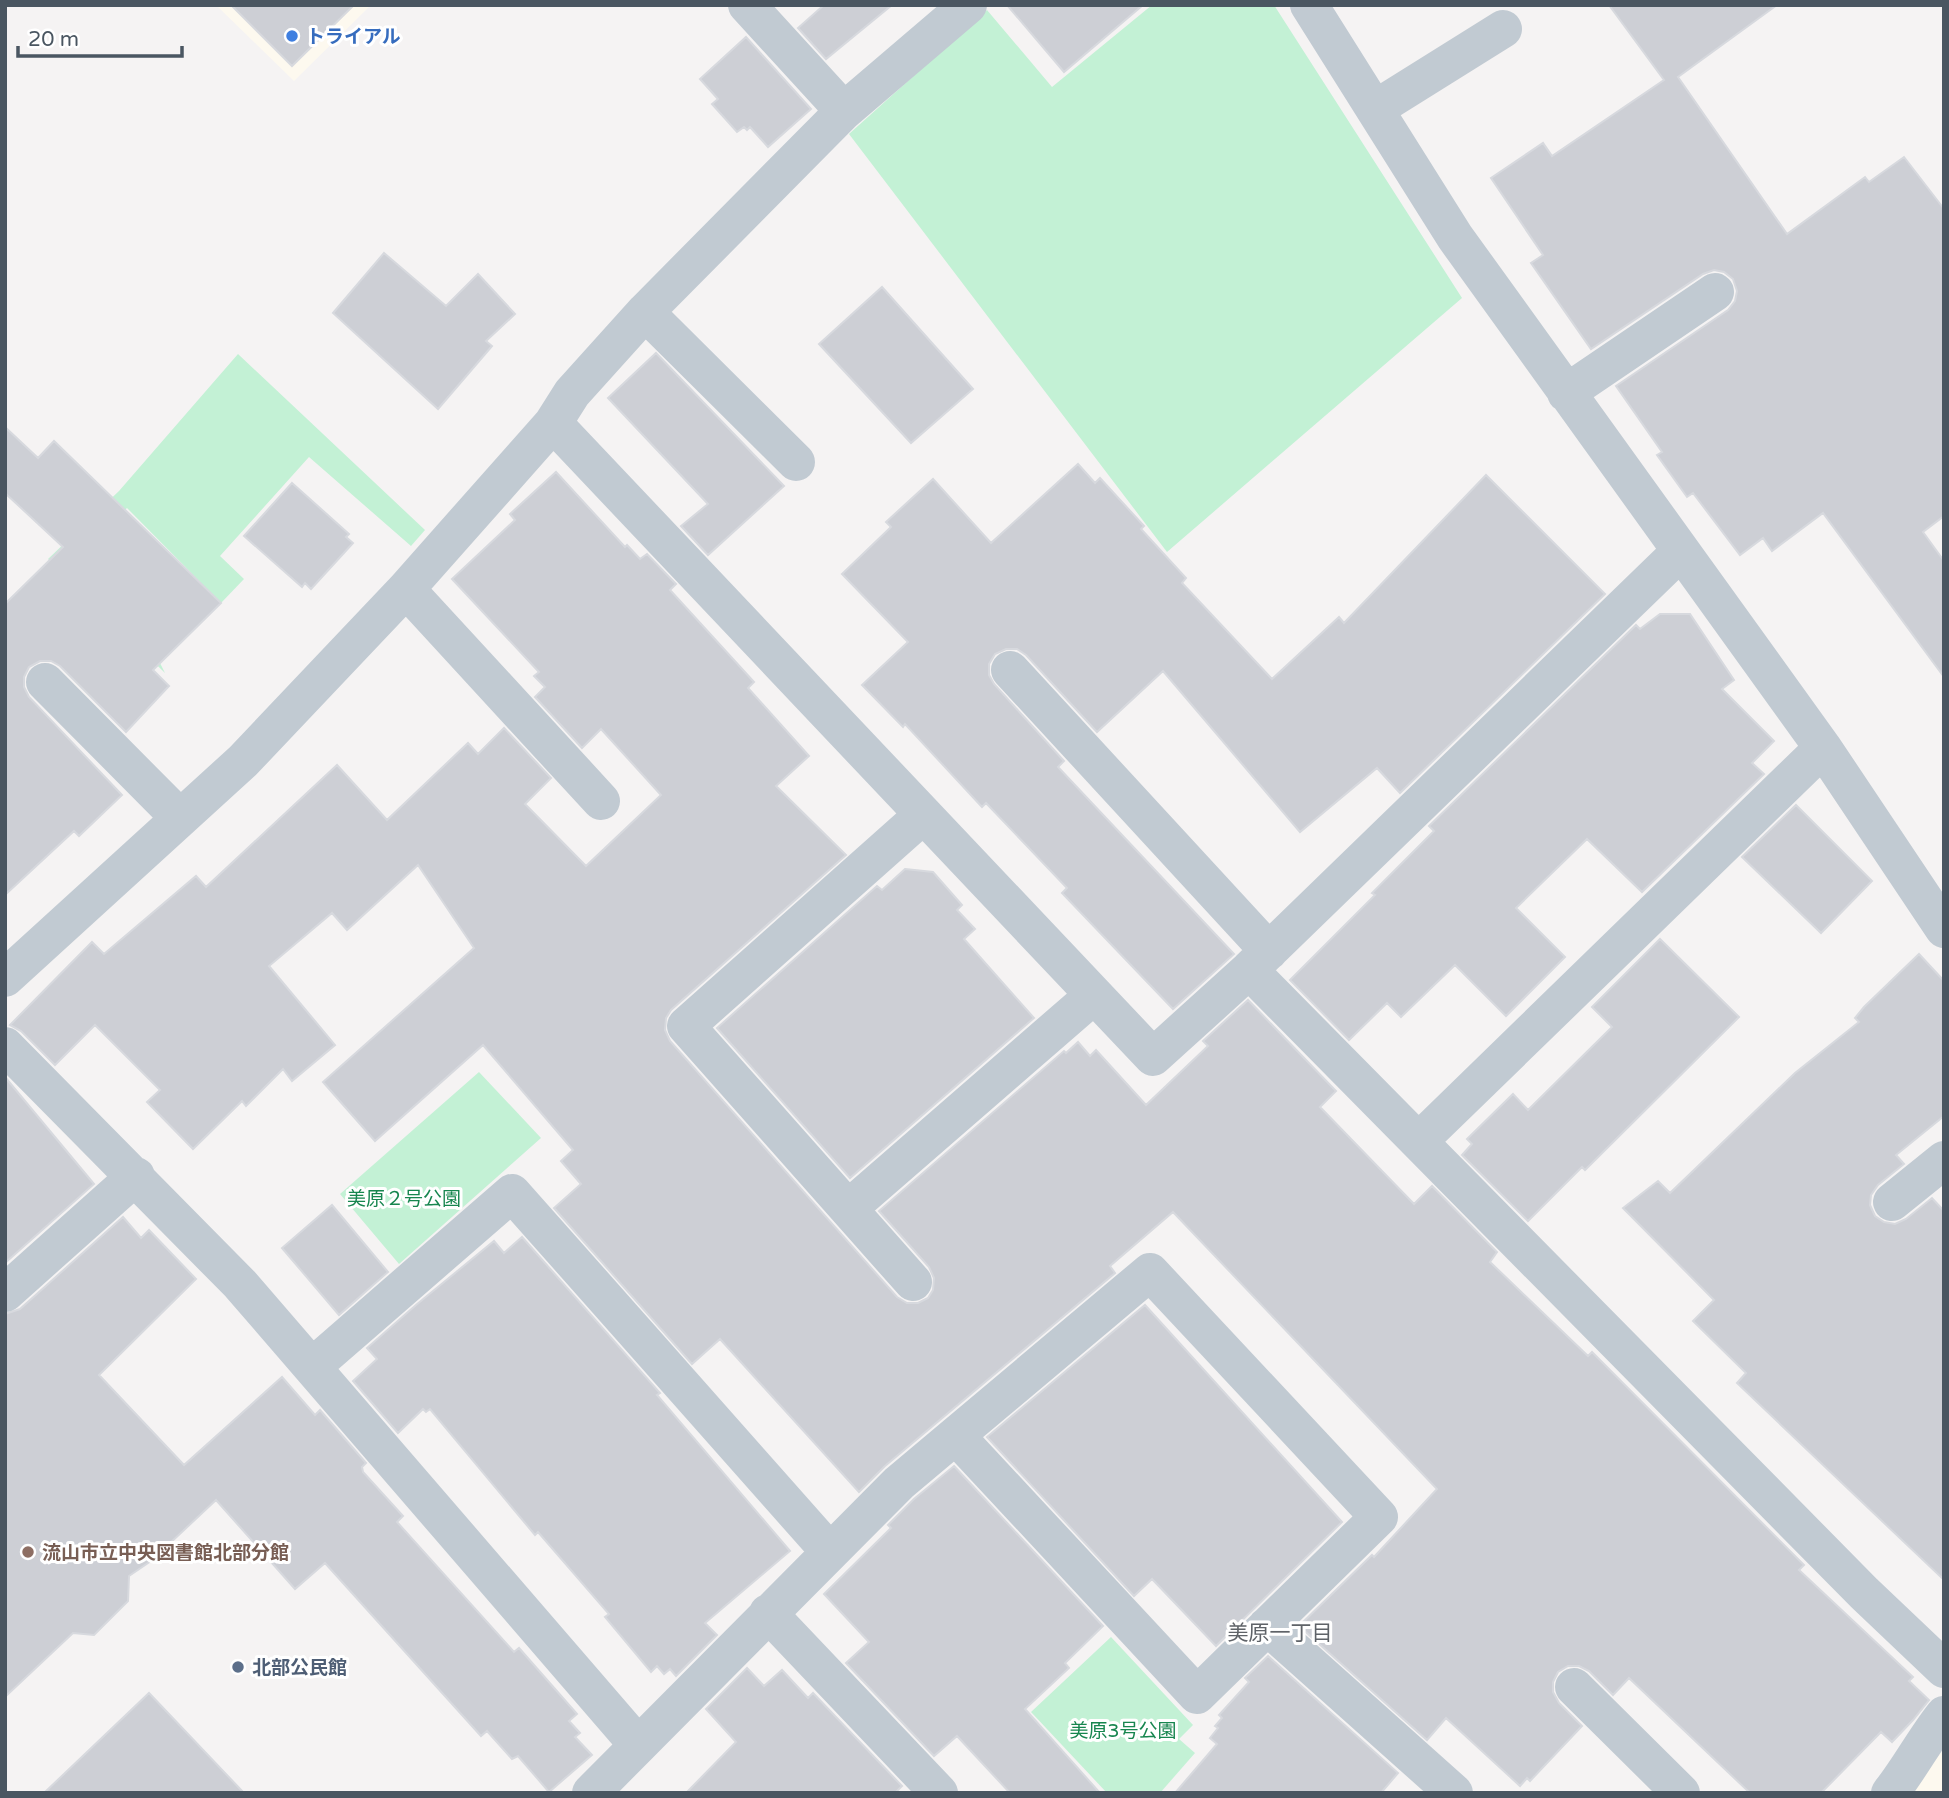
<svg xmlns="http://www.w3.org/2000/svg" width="1949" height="1798" font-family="'Varela Round','Noto Sans JP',sans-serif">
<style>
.commercial{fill:#fdf9ef}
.green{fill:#c3f1d5}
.building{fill:#cdcfd5;stroke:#d7d9de;stroke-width:2}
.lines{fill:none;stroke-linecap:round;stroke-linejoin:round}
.minor{stroke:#c1cad2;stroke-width:38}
.shop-dot{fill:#3f7fe0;stroke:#fff;stroke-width:2.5}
.education-dot{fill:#8d6e63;stroke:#fff;stroke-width:2.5}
.service-dot{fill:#5c6f8a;stroke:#fff;stroke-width:2.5}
.labels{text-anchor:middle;stroke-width:6;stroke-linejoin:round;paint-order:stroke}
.shop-label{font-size:19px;font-weight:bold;fill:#366cbe;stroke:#fff;text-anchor:start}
.park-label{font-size:19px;fill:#17864f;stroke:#fff}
.education-label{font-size:19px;font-weight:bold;fill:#785e54;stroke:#fff;text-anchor:start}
.service-label{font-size:19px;font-weight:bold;fill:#4e5e75;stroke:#fff;text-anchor:start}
.neighbourhood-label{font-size:21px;fill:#5f6368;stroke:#fff}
</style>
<rect width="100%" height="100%" fill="#f5f3f3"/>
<path class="commercial" d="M216,5H371L294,81Z
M1944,1749V1793H1910Z"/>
<path class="green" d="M1152,5H1274L1462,298L1167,552L849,134L987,10L1052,87Z
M238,354L425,530L411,546L309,457L220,556L244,579L221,603L127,508L67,567L160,663L165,673L48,559L119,491Z
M479,1072L541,1138L399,1264L340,1194Z
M1111,1637L1193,1725L1179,1739L1195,1753L1160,1793H1107L1031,1712Z"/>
<path class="building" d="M231,5H354L292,66Z
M824,5H892L826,59L798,28Z
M1007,5H1143L1064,72Z
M1609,5H1777L1678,77L1787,234L1865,177L1869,182L1904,157L1944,209V516L1923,532L1944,561V677L1823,513L1772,551L1763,538L1740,555L1693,493L1687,497L1657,455L1662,452L1616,386L1728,310L1735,301L1737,291L1733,279L1724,272L1714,270L1703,274L1591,349L1531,263L1543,255L1491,178L1543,143L1552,156L1664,80Z
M746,37L811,109L768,147L750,127L747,130L744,127L737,132L712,104L718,99L700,79Z
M384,253L446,306L478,274L515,314L486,341L492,346L438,409L333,313Z
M882,287L973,389L911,443L819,344Z
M656,353L784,486L708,555L681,526L708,504L608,398Z
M5,427L38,458L54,441L221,603L153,670L169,686L126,732L60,666L51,661H40L29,667L24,677V687L29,697L122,795L79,836L74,831L5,895V604L63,547L5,493Z
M1078,464L1095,483L1100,478L1144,526L1141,529L1186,578L1182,583L1272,679L1339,617L1344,623L1486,475L1605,594L1400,793L1377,768L1300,832L1163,671L1097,732L1026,655L1017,649H1006L995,654L989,664V675L994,684L1064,761L1058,767L1234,954L1173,1009L1062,893L1067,888L986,803L982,807L905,724L903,727L862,685L908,642L842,574L891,527L886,522L933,479L991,543Z
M556,472L625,547L627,545L640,559L647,554L676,584L670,590L754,682L748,688L809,756L776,786L846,855L671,1010L666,1018L665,1030L670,1041L897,1297L907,1303H918L928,1298L933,1290L934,1278L929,1267L879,1211L1064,1051L1066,1053L1078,1042L1090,1056L1096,1050L1146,1105L1208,1046L1203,1041L1248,1000L1336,1091L1320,1107L1414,1204L1432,1186L1497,1252L1490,1262L1588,1356L1592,1352L1804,1565L1799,1570L1913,1677L1909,1681L1929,1700L1913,1720L1892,1742L1881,1732L1821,1793H1750L1629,1678L1613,1695L1589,1671L1579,1666H1568L1558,1672L1553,1682V1692L1559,1703L1582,1726L1530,1781L1527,1778L1520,1786L1446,1718L1427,1740L1299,1626L1372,1555L1374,1557L1437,1489L1173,1212L1110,1266L1115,1273L885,1466L859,1492L720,1339L692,1364L554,1208L581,1184L561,1161L573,1150L483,1045L375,1141L323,1082L474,948L418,865L347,930L332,913L269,966L335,1045L292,1081L283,1069L246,1106L242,1101L193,1149L147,1102L160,1090L95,1025L55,1065L21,1031L10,1025L92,942L104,954L196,876L206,887L337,765L387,820L468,743L478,754L504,728L551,778L525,804L586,866L661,795L601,729L582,748L535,697L545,687L534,676L539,672L452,579L515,520L510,514Z
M292,483L349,534L346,537L353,543L311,589L305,583L302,587L244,536Z
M1660,614H1690L1734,680L1722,689L1774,741L1752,763L1764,774L1642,892L1587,839L1516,908L1565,957L1506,1016L1455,965L1401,1017L1387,1003L1349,1040L1290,980L1375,895L1372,893L1434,831L1429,826L1636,625L1640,629Z
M1796,805L1872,881L1821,933L1742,857Z
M905,869L933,872L962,905L957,910L975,929L964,939L1034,1018L850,1178L717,1028L877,886L882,890Z
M1660,939L1739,1017L1585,1170L1582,1167L1528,1221L1462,1155L1472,1144L1467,1139L1513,1094L1528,1110L1612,1027L1592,1007Z
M1919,954L1944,981V1116L1896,1155L1904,1164L1878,1185L1871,1195L1870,1205L1875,1216L1884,1222L1895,1224L1906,1219L1932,1198L1944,1211V1580L1737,1383L1746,1373L1693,1321L1714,1300L1623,1208L1658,1181L1670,1193L1795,1073L1859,1022L1855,1018L1864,1007Z
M5,1077L94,1184L5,1263Z
M332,1205L388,1272L339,1315L282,1248Z
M123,1217L141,1238L149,1230L196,1279L99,1375L184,1465L282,1377L315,1415L320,1410L366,1463L362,1467L363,1472L403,1516L397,1522L514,1652L519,1648L577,1714L569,1721L580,1733L575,1737L592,1755L549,1792L518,1756L512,1759L487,1731L481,1736L325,1563L295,1589L216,1500L151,1561L129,1576L128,1601L94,1635L73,1633L5,1697V1314L20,1309Z
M522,1237L660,1393L657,1395L790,1551L705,1623L717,1635L676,1676L670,1669L664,1674L657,1666L651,1672L605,1617L609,1614L538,1532L535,1535L430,1409L426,1412L423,1409L398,1433L353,1381L377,1359L367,1348L416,1305L494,1241L504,1253Z
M1145,1305L1342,1522L1216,1646L1152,1579L1134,1596L987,1437Z
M954,1466L1103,1626L1065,1663L1069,1668L1025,1709L1100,1793H1010L957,1736L934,1756L846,1663L869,1642L824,1594L891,1528L888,1525L914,1499Z
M1268,1656L1398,1773L1381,1793H1175L1217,1744L1210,1738L1218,1728L1215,1726L1222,1718L1219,1715L1249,1682L1245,1678Z
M747,1668L764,1686L782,1670L808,1698L813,1693L902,1786L895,1793H686L736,1742L706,1709Z
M149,1693L244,1793H44Z"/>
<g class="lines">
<path class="minor" d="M747,5L844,111
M1309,5L1455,237L1823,748L1944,929
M1375,109L1503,29
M645,312L796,462
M1566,393L1715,292
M553,423L1153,1057L1249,970L1680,552
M406,589L601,801
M1010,670L1269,951
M45,682L179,817
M1249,970L1864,1593L1944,1669
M5,978L243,761L406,589L553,423L572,393L645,312L844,111L968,5
M5,1046L240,1284L638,1745
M1420,1140L1823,748
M1892,1202L1944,1160
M849,1208L1093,996
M913,1282L686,1026L922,816
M5,1293L136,1176
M313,1366L512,1193L829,1551
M768,1613L939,1793
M1267,1626L1454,1793
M1574,1687L1681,1793
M591,1793L899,1483L1150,1272L1379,1517L1197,1695L956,1436
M1890,1793C1910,1768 1924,1740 1944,1715"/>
</g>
<circle class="shop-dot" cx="292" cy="36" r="7"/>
<circle class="education-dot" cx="28" cy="1552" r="7"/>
<circle class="service-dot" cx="238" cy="1667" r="7"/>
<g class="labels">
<g class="shop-label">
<text x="306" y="43">トライアル</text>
</g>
<g class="park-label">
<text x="404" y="1205">美原２号公園</text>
<text x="1123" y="1737">美原3号公園</text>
</g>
<g class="education-label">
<text x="42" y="1559">流山市立中央図書館北部分館</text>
</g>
<g class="service-label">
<text x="252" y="1674">北部公民館</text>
</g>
<g class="neighbourhood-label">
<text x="1280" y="1640">美原一丁目</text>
</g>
</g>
<rect width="1949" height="1798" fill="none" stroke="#4a5661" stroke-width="14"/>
<path d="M18 46v10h164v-10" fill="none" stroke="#4a5661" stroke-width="3.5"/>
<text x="28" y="46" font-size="21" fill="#4a5661" stroke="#ffffff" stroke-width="5" paint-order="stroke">20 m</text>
</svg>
